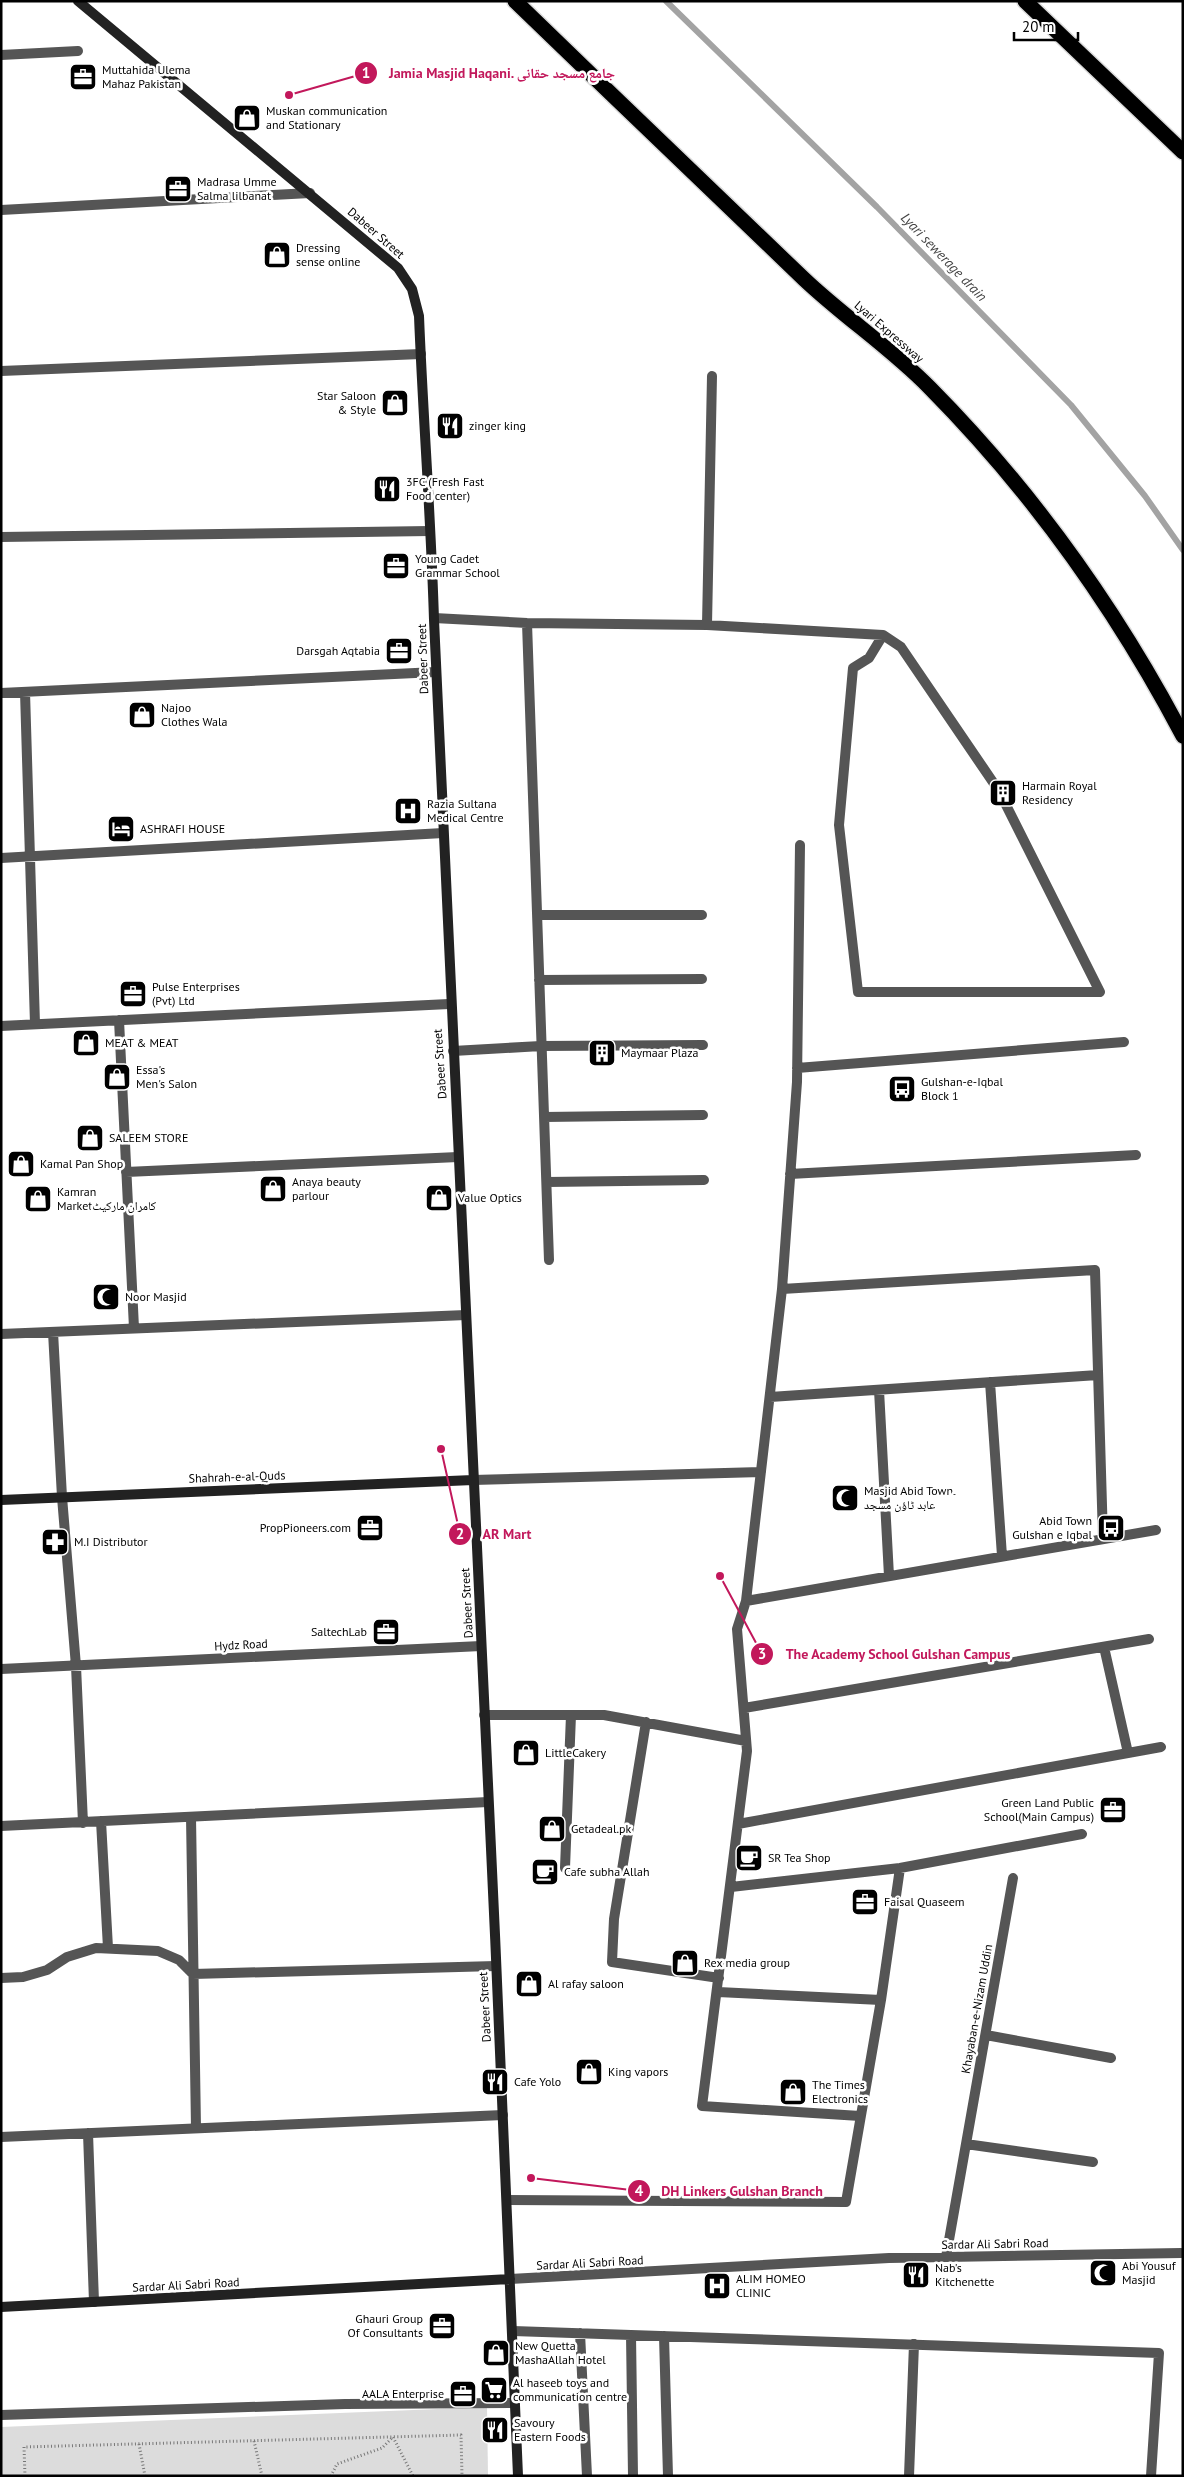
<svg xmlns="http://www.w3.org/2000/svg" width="1184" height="2477" font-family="'PT Sans','Noto Naskh Arabic',sans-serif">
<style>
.green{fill:#dcdcdc}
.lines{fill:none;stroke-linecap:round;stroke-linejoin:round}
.stream{stroke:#a3a3a3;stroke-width:6}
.highway-casing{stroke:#dbdbdb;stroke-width:18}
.path{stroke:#777;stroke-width:3;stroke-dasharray:1 2.5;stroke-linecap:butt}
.street{stroke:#555;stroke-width:10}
.secondary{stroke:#222;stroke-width:10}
.highway{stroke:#000;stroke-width:15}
.labels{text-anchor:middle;stroke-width:5;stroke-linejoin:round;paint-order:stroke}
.poi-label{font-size:12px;fill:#000;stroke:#fff;text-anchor:start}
.street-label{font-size:12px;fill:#000;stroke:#fff}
.water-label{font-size:14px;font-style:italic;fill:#444;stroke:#fff}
.leader{fill:none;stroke:#c2185b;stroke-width:2}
.callout-dot{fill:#c2185b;stroke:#fff;stroke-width:2}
.mark-label{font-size:15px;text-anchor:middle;font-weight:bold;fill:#fff}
.callout-label{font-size:14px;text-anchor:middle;font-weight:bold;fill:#c2185b;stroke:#fff;stroke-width:5;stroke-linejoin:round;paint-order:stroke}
</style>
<rect width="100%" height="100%" fill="#fff"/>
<path class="green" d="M487,2407L488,2476H1V2427Z"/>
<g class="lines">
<path class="stream" d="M666,1L877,207L1071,405L1145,496L1183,550"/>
<g class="highway-casing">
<path id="highway" d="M515,1C611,94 708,187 804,279C844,317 891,348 930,388C1031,490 1116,609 1183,736
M1025,1L1183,152"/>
</g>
<path class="path" d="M254,2441L262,2476
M139,2444L145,2476
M25,2476L24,2447L461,2435L462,2476
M331,2476L337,2464L382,2448L393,2437L413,2476"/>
<path class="street" d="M1,55L78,51
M1,210L310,193
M1,371L421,354
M1,537L430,531
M434,618L527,623L707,625L883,635L901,647L999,791L1100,992H858L839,825L853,668L869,658L883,635
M527,623L549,1260
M707,625L712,376
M25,692L35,1024
M1,693L436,672
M1,858L443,833
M537,915H702
M539,980L702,979
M119,1020L134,1328
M1,1026L449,1004
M453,1051L541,1046L703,1045
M797,1068L1124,1042
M544,1117L703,1115
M126,1172L458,1157
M790,1174L1136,1155
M547,1182L704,1180
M782,1289L1095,1270L1103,1539
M53,1332L62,1497L76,1666L83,1823
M1,1334L466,1315
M990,1382L1002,1556
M879,1390L889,1576
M770,1397L1098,1375
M473,1480L761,1472
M746,1601L782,1289L797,1082L800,845
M1104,1647L1128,1753
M1,1669L481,1646
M744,1708L1149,1639
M484,1715H604L746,1741
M646,1722L614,1919L612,1962L719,1978
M191,1817L196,2128
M101,1821L108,1948
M738,1824L1161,1747
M1,1826L488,1802
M565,1868L571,1715
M731,1887L900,1868L1082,1834
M1,1978L23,1977L47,1970L67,1957L96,1948L158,1951L179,1960L193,1974L496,1966
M718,1992L881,2000
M986,2035L1111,2058
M860,2116L702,2106L747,1751L737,1629L746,1601L1156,1530
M88,2133L94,2302
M1,2137L503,2115
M966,2144L1093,2162
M507,2200L846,2202L881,2000L900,1868
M946,2257L1013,1878
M510,2279L889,2258L1181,2253
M513,2331L1159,2353L1151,2476
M580,2333L587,2476
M631,2335L633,2476
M664,2336L668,2476
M1,2415L345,2404L515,2403
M909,2476L914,2344"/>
<path class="secondary" d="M78,1L398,268L412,289L419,316C423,417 431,518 434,620C458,1238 495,1857 518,2476
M1,1500L473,1480
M1,2307L510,2279"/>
<use href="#highway" class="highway"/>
</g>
<defs>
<g id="office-square" transform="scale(1.4375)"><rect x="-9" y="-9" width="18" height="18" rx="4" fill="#000" stroke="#fff"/><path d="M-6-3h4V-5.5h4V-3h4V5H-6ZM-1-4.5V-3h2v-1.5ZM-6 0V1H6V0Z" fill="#fff"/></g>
<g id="shop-square" transform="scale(1.4375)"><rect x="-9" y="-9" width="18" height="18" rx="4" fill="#000" stroke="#fff"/><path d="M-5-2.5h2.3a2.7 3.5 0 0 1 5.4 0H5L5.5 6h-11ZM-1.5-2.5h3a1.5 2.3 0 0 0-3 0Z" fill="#fff"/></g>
<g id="restaurant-square" transform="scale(1.4375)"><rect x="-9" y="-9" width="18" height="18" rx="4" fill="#000" stroke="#fff"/><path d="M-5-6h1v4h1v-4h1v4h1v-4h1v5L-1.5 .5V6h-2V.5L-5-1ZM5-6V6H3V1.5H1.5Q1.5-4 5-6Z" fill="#fff"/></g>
<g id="building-square" transform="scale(1.4375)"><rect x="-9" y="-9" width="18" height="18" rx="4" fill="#000" stroke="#fff"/><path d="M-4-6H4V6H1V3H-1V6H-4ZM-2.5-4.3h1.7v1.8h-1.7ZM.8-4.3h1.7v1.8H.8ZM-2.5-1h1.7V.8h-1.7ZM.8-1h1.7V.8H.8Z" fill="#fff"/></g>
<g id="hospital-square" transform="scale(1.4375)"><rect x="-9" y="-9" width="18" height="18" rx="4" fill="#000" stroke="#fff"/><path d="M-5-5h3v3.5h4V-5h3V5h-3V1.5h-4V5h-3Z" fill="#fff"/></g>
<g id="hotel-square" transform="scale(1.4375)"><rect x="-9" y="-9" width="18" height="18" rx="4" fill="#000" stroke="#fff"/><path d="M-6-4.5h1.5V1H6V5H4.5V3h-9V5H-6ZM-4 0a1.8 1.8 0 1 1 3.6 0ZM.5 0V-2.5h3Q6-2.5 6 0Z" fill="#fff"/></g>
<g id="bus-square" transform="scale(1.4375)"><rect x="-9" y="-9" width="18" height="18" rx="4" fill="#000" stroke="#fff"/><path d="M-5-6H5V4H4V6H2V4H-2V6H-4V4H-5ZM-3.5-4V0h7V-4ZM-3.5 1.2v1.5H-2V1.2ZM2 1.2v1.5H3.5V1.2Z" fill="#fff"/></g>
<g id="mosque-square" transform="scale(1.4375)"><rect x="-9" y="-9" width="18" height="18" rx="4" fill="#000" stroke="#fff"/><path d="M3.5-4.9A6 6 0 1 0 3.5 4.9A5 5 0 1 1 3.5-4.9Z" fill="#fff"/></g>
<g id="pharmacy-square" transform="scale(1.4375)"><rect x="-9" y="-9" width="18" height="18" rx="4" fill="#000" stroke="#fff"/><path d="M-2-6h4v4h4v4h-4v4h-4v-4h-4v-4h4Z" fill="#fff"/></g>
<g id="cafe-square" transform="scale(1.4375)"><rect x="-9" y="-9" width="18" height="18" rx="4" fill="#000" stroke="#fff"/><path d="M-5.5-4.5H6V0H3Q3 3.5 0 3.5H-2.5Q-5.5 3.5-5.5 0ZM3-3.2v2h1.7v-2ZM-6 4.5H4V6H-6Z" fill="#fff"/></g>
<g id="supermarket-square" transform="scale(1.4375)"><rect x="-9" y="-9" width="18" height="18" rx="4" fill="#000" stroke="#fff"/><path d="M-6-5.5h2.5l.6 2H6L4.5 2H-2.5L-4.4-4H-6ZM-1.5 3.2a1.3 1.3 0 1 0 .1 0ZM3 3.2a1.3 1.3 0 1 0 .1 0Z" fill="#fff"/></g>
</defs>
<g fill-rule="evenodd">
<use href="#office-square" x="83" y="77"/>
<use href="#shop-square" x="247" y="118"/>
<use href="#office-square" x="178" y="189"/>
<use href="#shop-square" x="277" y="255"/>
<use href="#shop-square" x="395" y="403"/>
<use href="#restaurant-square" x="450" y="426"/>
<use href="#restaurant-square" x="387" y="489"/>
<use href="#office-square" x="396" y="566"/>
<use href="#office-square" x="399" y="651"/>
<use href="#shop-square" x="142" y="715"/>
<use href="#building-square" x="1003" y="793"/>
<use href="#hospital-square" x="408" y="811"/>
<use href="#hotel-square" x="121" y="829"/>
<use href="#office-square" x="133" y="994"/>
<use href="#shop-square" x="86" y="1043"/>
<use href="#building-square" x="602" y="1053"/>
<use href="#shop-square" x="117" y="1077"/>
<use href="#bus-square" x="902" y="1089"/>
<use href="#shop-square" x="90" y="1138"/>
<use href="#shop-square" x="21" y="1164"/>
<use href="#shop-square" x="273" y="1189"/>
<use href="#shop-square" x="439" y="1198"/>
<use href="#shop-square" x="38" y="1199"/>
<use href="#mosque-square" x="106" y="1297"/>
<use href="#mosque-square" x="845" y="1498"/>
<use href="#office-square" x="370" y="1528"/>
<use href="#bus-square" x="1111" y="1528"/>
<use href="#pharmacy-square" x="55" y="1542"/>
<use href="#office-square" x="386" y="1632"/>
<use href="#shop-square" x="526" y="1753"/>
<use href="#office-square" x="1113" y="1810"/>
<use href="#shop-square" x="552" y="1829"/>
<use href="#cafe-square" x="749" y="1858"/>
<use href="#cafe-square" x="545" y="1872"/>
<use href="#office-square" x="865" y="1902"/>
<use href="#shop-square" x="685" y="1963"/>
<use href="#shop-square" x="529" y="1984"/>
<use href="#shop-square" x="589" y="2072"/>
<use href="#restaurant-square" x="495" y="2082"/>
<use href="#shop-square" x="793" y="2092"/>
<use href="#mosque-square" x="1103" y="2273"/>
<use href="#restaurant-square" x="916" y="2275"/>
<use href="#hospital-square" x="717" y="2286"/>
<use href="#office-square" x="442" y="2326"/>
<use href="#shop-square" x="496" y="2353"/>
<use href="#supermarket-square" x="494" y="2390"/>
<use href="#office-square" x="463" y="2394"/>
<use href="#restaurant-square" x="495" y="2430"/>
</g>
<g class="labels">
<g class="poi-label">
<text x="102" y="74">Muttahida Ulema<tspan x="102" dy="14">Mahaz Pakistan</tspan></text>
<text x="266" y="115">Muskan communication<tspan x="266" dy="14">and Stationary</tspan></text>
<text x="197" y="186">Madrasa Umme<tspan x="197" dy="14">Salma lilbanat</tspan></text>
<text x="296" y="252">Dressing<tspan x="296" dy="14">sense online</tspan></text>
<text x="376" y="400" text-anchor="end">Star Saloon<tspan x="376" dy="14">&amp; Style</tspan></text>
<text x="469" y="430">zinger king</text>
<text x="406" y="486">3FC (Fresh Fast<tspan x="406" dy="14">Food center)</tspan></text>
<text x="415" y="563">Young Cadet<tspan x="415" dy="14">Grammar School</tspan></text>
<text x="380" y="655" text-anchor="end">Darsgah Aqtabia</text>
<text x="161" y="712">Najoo<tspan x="161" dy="14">Clothes Wala</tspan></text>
<text x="1022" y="790">Harmain Royal<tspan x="1022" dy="14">Residency</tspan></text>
<text x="427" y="808">Razia Sultana<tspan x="427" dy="14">Medical Centre</tspan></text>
<text x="140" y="833">ASHRAFI HOUSE</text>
<text x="152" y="991">Pulse Enterprises<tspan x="152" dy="14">(Pvt) Ltd</tspan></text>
<text x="105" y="1047">MEAT &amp; MEAT</text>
<text x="621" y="1057">Maymaar Plaza</text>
<text x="136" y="1074">Essa's<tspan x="136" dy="14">Men's Salon</tspan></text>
<text x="921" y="1086">Gulshan-e-Iqbal<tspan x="921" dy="14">Block 1</tspan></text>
<text x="109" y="1142">SALEEM STORE</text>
<text x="40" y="1168">Kamal Pan Shop</text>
<text x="292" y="1186">Anaya beauty<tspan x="292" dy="14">parlour</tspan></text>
<text x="57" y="1196">Kamran<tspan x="57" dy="14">Marketکامران مارکیٹ</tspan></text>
<text x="458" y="1202">Value Optics</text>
<text x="125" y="1301">Noor Masjid</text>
<text x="864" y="1495">Masjid Abid Town۔<tspan x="864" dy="14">عابد ٹاؤن مسجد</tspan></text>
<text x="1092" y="1525" text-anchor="end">Abid Town<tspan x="1092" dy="14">Gulshan e Iqbal</tspan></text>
<text x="351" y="1532" text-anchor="end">PropPioneers.com</text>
<text x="74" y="1546">M.I Distributor</text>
<text x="367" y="1636" text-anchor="end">SaltechLab</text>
<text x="545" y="1757">LittleCakery</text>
<text x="1094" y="1807" text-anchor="end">Green Land Public<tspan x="1094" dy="14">School(Main Campus)</tspan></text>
<text x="571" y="1833">Getadeal.pk</text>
<text x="768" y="1862">SR Tea Shop</text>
<text x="564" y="1876">Cafe subha Allah</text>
<text x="884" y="1906">Faisal Quaseem</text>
<text x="704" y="1967">Rex media group</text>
<text x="548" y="1988">Al rafay saloon</text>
<text x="608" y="2076">King vapors</text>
<text x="514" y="2086">Cafe Yolo</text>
<text x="812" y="2089">The Times<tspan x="812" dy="14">Electronics</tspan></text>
<text x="1122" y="2270">Abi Yousuf<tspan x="1122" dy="14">Masjid</tspan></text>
<text x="935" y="2272">Nab's<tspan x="935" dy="14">Kitchenette</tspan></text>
<text x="736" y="2283">ALIM HOMEO<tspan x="736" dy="14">CLINIC</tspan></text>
<text x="423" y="2323" text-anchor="end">Ghauri Group<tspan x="423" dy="14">Of Consultants</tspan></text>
<text x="515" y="2350">New Quetta<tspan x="515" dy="14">MashaAllah Hotel</tspan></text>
<text x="513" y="2387">Al haseeb toys and<tspan x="513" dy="14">communication centre</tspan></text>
<text x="444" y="2398" text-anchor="end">AALA Enterprise</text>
<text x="514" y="2427">Savoury<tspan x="514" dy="14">Eastern Foods</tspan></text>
</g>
<g class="street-label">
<text transform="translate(376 233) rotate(41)" y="4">Dabeer Street</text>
<text transform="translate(889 332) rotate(41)" y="4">Lyari Expressway</text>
<text transform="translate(423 659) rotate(-92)" y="4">Dabeer Street</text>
<text transform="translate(440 1064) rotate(-94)" y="4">Dabeer Street</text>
<text transform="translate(237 1477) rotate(-2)" y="4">Shahrah-e-al-Quds</text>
<text transform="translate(467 1603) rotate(-93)" y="4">Dabeer Street</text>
<text transform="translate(241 1645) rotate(-3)" y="4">Hydz Road</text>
<text transform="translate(485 2007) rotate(-93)" y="4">Dabeer Street</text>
<text transform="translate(977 2009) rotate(-80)" y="4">Khayaban-e-Nizam Uddin</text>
<text transform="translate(995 2244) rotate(-1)" y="4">Sardar Ali Sabri Road</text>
<text transform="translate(590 2263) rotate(-3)" y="4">Sardar Ali Sabri Road</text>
<text transform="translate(186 2285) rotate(-3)" y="4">Sardar Ali Sabri Road</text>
</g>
<g class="water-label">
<text transform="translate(944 257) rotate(46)" y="5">Lyari sewerage drain</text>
</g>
</g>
<path class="leader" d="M289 95L366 73M441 1449L460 1534M720 1576L762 1654M531 2178L639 2191"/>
<g class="callout-dot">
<circle cx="289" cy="95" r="5"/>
<circle cx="441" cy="1449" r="5"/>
<circle cx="720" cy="1576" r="5"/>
<circle cx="531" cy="2178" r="5"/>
<circle cx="366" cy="73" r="12"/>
<circle cx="460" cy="1534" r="12"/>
<circle cx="762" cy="1654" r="12"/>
<circle cx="639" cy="2191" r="12"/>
</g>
<g class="mark-label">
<text x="366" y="78">1</text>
<text x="460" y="1539">2</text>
<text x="762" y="1659">3</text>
<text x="639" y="2196">4</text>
</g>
<g class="callout-label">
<text x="502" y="78">Jamia Masjid Haqani. جامع مسجد حقانی</text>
<text x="507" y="1539">AR Mart</text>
<text x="898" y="1659">The Academy School Gulshan Campus</text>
<text x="742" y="2196">DH Linkers Gulshan Branch</text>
</g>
<rect width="1184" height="2477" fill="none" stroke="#000000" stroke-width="5"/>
<path d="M1014 32v8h64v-8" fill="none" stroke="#000000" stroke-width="2.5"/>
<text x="1022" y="32" font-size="15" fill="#000000" stroke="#ffffff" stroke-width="4" paint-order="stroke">20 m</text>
</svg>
